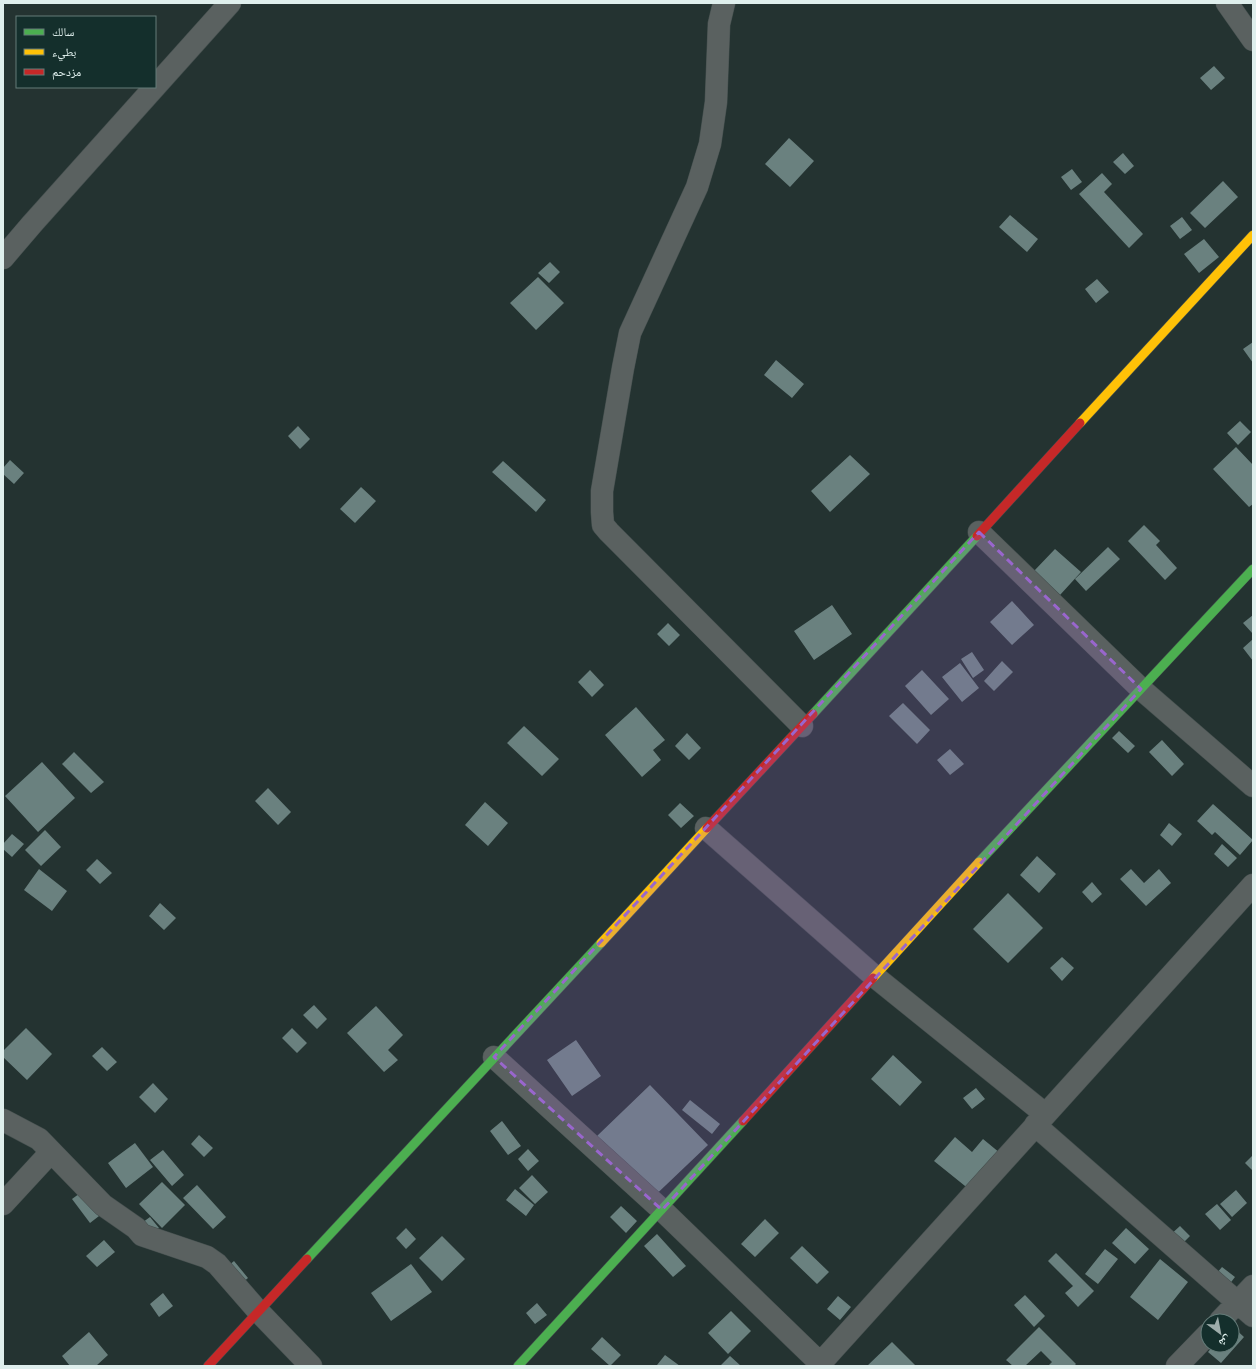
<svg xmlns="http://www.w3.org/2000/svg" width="1256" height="1369" font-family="Quicksand,'Noto Naskh Arabic',sans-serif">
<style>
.building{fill:#6a817f}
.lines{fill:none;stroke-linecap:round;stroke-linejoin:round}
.street-casing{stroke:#444f4e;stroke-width:23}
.fast-casing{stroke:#444f4e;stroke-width:10}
.slow-casing{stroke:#444f4e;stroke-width:10}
.jam-casing{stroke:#444f4e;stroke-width:10}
.street{stroke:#5a6160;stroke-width:22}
.fast{stroke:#4caf50;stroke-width:9}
.slow{stroke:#ffc107;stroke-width:9}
.jam{stroke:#c62828;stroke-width:9}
.marked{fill:#9966cd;fill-opacity:0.2;stroke:#9966cd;stroke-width:3;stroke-dasharray:8 5;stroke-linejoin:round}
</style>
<rect width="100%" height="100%" fill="#243331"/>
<path class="building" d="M1214,66L1225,78L1211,90L1200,78Z
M789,138L814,161L790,187L765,164Z
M1123,153L1134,166L1125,174L1113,162Z
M1072,169L1082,182L1071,190L1061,177Z
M1102,173L1112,184L1104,192L1143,234L1129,248L1079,194Z
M1223,181L1238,197L1205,228L1190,213Z
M1010,215L1038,239L1027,252L999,227Z
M1182,217L1192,230L1180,239L1170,226Z
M1204,239L1219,257L1199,273L1184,254Z
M550,262L560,272L549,283L538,273Z
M538,277L564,303L536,330L510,303Z
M1097,279L1109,292L1096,303L1085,289Z
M1253,342V363L1243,349Z
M776,360L804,384L792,398L764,375Z
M1240,421L1251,432L1238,445L1227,433Z
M298,426L310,439L300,449L288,436Z
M1236,447L1253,465V504L1249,507L1213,469Z
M850,455L870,474L830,512L811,491Z
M10,460L24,473L14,484L3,474V468Z
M503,461L546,500L536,512L492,472Z
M361,487L376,501L355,523L340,509Z
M1144,525L1160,541L1156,545L1177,568L1165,580L1128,541Z
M1108,547L1120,559L1086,591L1075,579Z
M1055,549L1081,572L1060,595L1034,571Z
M1012,601L1034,625L1012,645L990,622Z
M832,605L852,634L814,660L794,631Z
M1253,615V634L1243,623Z
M668,623L680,635L669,646L657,634Z
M1253,639V661L1243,648Z
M972,652L984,670L973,678L961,659Z
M1002,661L1013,672L994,691L984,681Z
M960,663L979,688L962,702L942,677Z
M590,670L604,685L592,697L578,682Z
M922,670L949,699L931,715L905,686Z
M903,703L930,730L917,744L889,716Z
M636,707L665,740L653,750L661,760L642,777L605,735Z
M524,726L559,759L542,776L507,743Z
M1119,731L1135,746L1128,753L1112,738Z
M687,733L701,748L689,760L675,746Z
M1162,740L1184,764L1172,776L1149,752Z
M950,749L964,764L950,775L937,760Z
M74,752L104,782L91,793L62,764Z
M42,762L75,798L38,832L5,796Z
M268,788L291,812L278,825L255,801Z
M485,802L508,823L488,846L465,825Z
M680,803L694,816L681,828L668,815Z
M1213,804L1253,840L1240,855L1215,832L1212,835L1197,821Z
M1169,823L1182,834L1172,846L1160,835Z
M45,830L61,847L41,866L25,850Z
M12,834L24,844L12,857L3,849V844Z
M1222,844L1237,858L1228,867L1214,854Z
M1037,856L1056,874L1039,893L1020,875Z
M97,859L112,873L100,884L86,870Z
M39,869L67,891L52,911L24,890Z
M1131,869L1144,883L1159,869L1171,883L1146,906L1120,879Z
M1092,882L1102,894L1092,903L1082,892Z
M1008,893L1043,928L1008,963L973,929Z
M160,903L176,918L164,930L149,916Z
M1062,957L1074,968L1062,981L1050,968Z
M314,1005L327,1019L317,1029L303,1015Z
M376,1006L403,1035L388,1050L398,1060L384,1072L347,1033Z
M26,1028L52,1054L27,1080L3,1057V1051Z
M292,1028L307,1043L297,1053L282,1038Z
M576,1040L601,1076L572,1096L547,1060Z
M102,1047L117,1062L107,1071L92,1056Z
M893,1055L922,1082L900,1106L871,1079Z
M153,1083L168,1099L155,1113L139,1097Z
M650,1085L708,1145L645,1205L613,1153L597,1136Z
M976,1088L985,1099L972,1109L963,1098Z
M690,1100L720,1124L712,1134L682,1110Z
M502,1121L521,1146L508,1155L490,1131Z
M199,1135L213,1148L204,1157L191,1144Z
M955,1137L972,1152L983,1139L1000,1153L970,1190L934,1161Z
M135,1143L153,1167L126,1188L108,1163Z
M528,1149L539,1161L528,1171L518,1159Z
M163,1150L184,1175L172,1186L150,1160Z
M1253,1155V1171L1245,1163Z
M532,1175L548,1192L535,1204L519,1188Z
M162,1182L185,1205L162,1228L139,1204Z
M94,1183L112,1206L90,1223L72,1199Z
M197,1185L226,1217L213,1229L183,1198Z
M515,1189L534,1205L526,1216L506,1200Z
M1236,1190L1247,1203L1232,1217L1220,1204Z
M1217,1204L1231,1220L1220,1230L1205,1214Z
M621,1206L637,1221L626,1233L610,1217Z
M150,1217L159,1228L144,1239L135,1228Z
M765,1219L779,1233L755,1257L741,1244Z
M1180,1226L1190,1236L1179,1247L1168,1237Z
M406,1228L416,1239L406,1249L396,1238Z
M1126,1228L1149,1249L1135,1264L1112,1243Z
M657,1234L686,1266L673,1277L644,1246Z
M442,1236L465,1259L442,1281L419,1258Z
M104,1240L115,1252L97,1267L86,1256Z
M802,1246L829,1272L817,1284L790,1258Z
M1105,1249L1118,1259L1098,1284L1085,1274Z
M1056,1253L1094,1291L1078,1307L1065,1293L1073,1286L1048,1261Z
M1160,1259L1188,1282L1158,1320L1130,1297Z
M234,1261L248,1278L235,1289L221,1272Z
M411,1264L432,1292L391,1321L371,1293Z
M1222,1267L1235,1277L1225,1290L1212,1279Z
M163,1293L173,1306L159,1317L150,1304Z
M1025,1295L1045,1316L1034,1327L1014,1305Z
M838,1296L851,1307L840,1320L827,1309Z
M537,1303L547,1315L535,1324L526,1313Z
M731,1311L751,1331L728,1354L708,1333Z
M1232,1326L1244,1337L1221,1363L1208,1352L1214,1345H1232Z
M1039,1327L1076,1364L1074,1366H1048L1052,1362L1041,1351L1025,1366H1013L1006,1360Z
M89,1332L108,1355L96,1366H70L62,1356Z
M602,1337L621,1355L610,1366L591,1349Z
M892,1342L916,1366H867Z
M665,1355L680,1366L657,1365Z
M730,1356L741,1366H720Z"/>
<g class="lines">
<g class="street-casing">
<path id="street" d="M724,3L719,24L716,102L710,144L697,187L630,333L623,368L602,491V512L603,525L609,532L802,726
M1227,3L1253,40
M3,258L32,224L230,3
M979,532L1141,689L1253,786
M706,828L874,976L1045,1114
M494,1057L662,1210L823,1366
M3,1120L39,1139L103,1205L136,1228L142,1235L207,1257L217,1264L258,1311L311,1366
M1035,1125L1253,1316
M3,1204L51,1152
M1220,1321L1253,1286
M818,1366L1253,885
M1177,1366L1208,1334"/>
</g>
<g class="fast-casing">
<path id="fast" d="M813,714L977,536
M979,862L1253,569
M307,1259L601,943
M518,1366L743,1121"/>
</g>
<g class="slow-casing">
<path id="slow" d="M1080,423L1253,235
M601,943L707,828
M873,978L979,862"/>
</g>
<g class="jam-casing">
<path id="jam" d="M977,536L1080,423
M707,828L813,714
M743,1121L873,978
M208,1366L307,1259"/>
</g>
<use href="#street" class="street"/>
<use href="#fast" class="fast"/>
<use href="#slow" class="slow"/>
<use href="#jam" class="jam"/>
</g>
<path class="marked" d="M979,532L1141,689L662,1210L494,1057Z"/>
<rect width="1256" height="1369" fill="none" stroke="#dfefed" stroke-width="8"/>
<rect x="16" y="16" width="140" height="72" fill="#142f2c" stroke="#657c79"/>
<rect x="24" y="29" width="20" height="6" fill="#4caf50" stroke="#657c79"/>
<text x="52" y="36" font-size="12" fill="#dfefed">سالك</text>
<rect x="24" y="49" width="20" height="6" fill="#ffc107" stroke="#657c79"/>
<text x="52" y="56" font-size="12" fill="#dfefed">بطيء</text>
<rect x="24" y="69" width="20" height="6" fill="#c62828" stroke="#657c79"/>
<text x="52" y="76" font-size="12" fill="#dfefed">مزدحم</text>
<g transform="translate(1220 1333) rotate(148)"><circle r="19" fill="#142f2c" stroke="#657c79"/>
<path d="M0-3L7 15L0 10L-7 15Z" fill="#9eadab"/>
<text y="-6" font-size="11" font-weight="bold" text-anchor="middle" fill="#dfefed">ش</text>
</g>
</svg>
